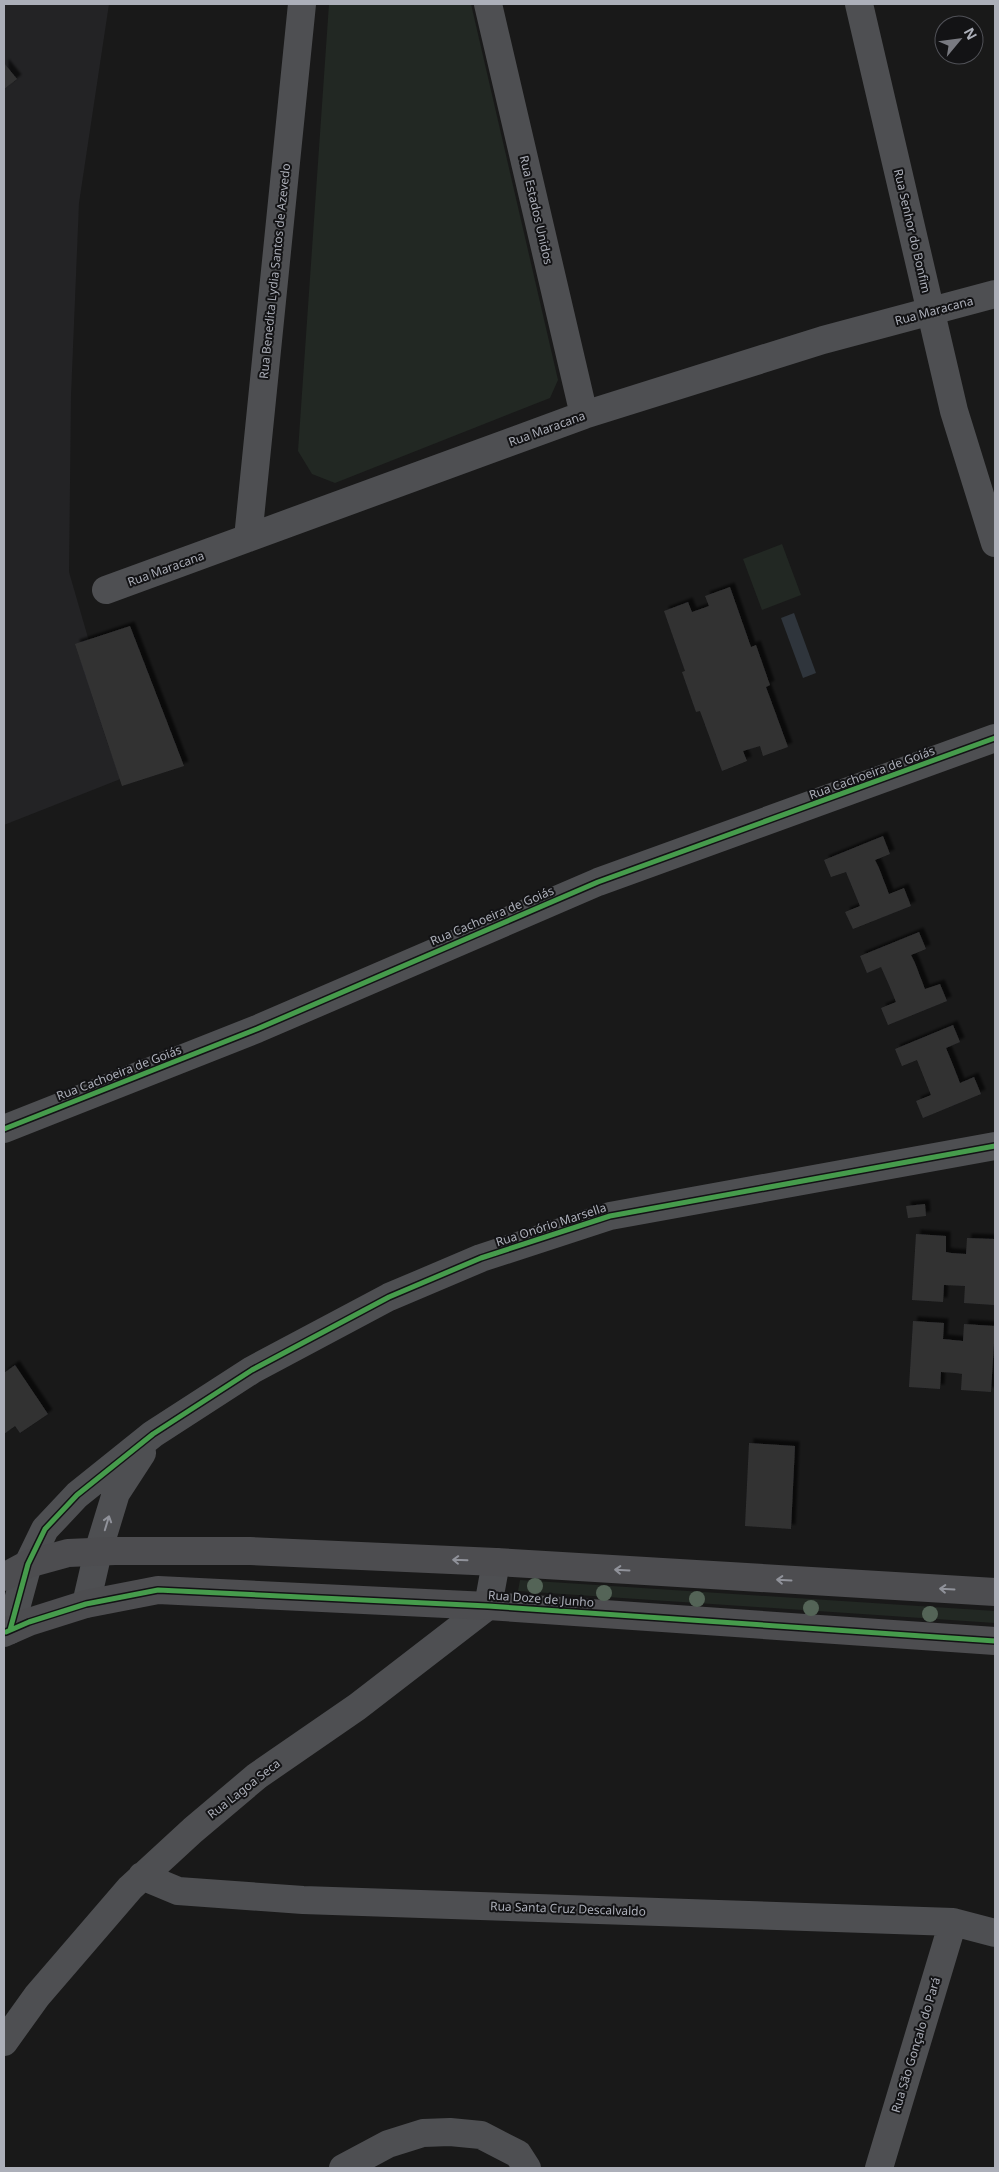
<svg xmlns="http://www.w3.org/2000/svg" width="999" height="2172" font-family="'Noto Sans',sans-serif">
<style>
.built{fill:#232325}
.green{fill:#222823}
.water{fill:#2f353c}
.building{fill:#323233;filter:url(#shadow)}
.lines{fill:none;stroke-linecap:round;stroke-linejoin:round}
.street{stroke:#4e4f52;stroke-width:28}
.secondary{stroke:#4d4d50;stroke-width:28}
.cycleway-casing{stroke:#131315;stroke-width:8}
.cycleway{stroke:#469c4c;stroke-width:5}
.tree{fill:#546457}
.oneway{stroke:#90929a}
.labels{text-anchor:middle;stroke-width:4;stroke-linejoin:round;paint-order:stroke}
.street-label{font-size:12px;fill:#acafb9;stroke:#131315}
</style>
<defs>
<filter id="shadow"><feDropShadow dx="4.5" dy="-4.5" stdDeviation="1" flood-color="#0009"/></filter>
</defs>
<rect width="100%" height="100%" fill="#191919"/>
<path class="built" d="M4,4H109L79,203L71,396L69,572L128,776L4,825Z"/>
<path class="green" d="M329,4H471L558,380L550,398L335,483L312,474L298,451Z
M782,544L801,595L762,610L743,559Z
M520,1580L995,1611V1623L518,1591Z"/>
<path class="water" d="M794,613L816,673L803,678L781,618Z"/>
<path class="building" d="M4,63L17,79L4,89Z
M730,587L751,647L756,645L770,685L766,687L788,747L763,756L760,746L743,751L747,761L722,771L700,711L696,712L682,672L685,671L664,611L688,602L692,612L709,606L705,596Z
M130,626L184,766L122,786L75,644Z
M883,836L890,854L875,860L879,868L889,894L904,888L911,906L853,929L845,912L860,906L846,872L831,877L824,860Z
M919,932L926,949L911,955L915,963L925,989L940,984L947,1001L888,1025L881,1008L896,1002L889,985L881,967L867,973L860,956Z
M953,1025L960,1042L946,1048L953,1065L960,1083L974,1077L981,1094L923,1118L916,1101L931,1095L917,1060L902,1066L895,1049Z
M925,1204L926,1216L908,1218L906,1206Z
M916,1234L946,1236V1252L951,1253L966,1254L967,1238L995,1239L994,1305L964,1303L965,1286L944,1285L943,1302L912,1300Z
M913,1321L944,1323L943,1339L963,1341L964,1324L995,1326L991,1392L961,1390L962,1374L956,1373L941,1372L940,1389L909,1387Z
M15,1365L48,1414L20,1433L15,1426L4,1434V1373Z
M749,1443L795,1446L791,1529L745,1526Z"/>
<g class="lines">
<path class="street" d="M488,4L584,415
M859,4L954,411L995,543
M248,538L302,4
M106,590L584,415L823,340L995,294
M4,1129L257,1029L598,882L995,738
M86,1604L98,1552L116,1493L142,1453
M10,1630L28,1564L45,1529L77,1495L153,1434L252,1370L389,1297L481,1258L610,1216L995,1146
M142,1876L178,1891L303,1900L953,1922L995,1933
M4,2042L37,1996L130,1888L193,1830L257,1776L357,1707L488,1606L496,1562
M343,2168L388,2144L423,2133L450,2132L481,2135L518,2154L527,2168
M879,2168L953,1922"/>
<path class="secondary" d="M4,1577L28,1564L68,1553L115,1551H250L496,1562L995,1592
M4,1633L29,1622L86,1604L158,1590L488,1606L995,1641"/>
<g class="cycleway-casing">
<path id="cycleway" d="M4,1129L257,1029L598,882L995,738
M10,1630L28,1564L45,1529L77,1495L153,1434L252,1370L389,1297L481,1258L610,1216L995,1146
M6,1632L29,1622L86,1604L158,1590L488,1606L995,1641"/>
</g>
<use href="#cycleway" class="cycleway"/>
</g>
<g class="tree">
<circle cx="535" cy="1586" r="8"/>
<circle cx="604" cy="1593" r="8"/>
<circle cx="697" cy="1599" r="8"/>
<circle cx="811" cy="1608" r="8"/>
<circle cx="930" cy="1614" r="8"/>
</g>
<defs><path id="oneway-shaft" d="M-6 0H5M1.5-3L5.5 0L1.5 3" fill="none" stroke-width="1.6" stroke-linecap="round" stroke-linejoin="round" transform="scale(1.25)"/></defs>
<g class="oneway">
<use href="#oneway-shaft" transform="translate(107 1523) rotate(-73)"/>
<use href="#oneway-shaft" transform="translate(460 1560) rotate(-178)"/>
<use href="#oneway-shaft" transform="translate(622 1570) rotate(-177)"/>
<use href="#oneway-shaft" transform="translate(784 1580) rotate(-177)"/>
<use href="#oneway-shaft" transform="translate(947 1589) rotate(-177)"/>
</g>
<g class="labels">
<g class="street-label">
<text transform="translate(536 210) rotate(77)" y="4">Rua Estados Unidos</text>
<text transform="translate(912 231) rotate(77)" y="4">Rua Senhor do Bonfim</text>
<text transform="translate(275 271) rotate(-84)" y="4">Rua Benedita Lydia Santos de Azevedo</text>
<text transform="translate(934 311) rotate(-15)" y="4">Rua Maracana</text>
<text transform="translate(547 429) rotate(-20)" y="4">Rua Maracana</text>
<text transform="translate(166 569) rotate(-20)" y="4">Rua Maracana</text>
<text transform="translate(872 773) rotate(-20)" y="4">Rua Cachoeira de Goiás</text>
<text transform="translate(492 916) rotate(-23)" y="4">Rua Cachoeira de Goiás</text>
<text transform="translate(119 1073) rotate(-21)" y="4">Rua Cachoeira de Goiás</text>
<text transform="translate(551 1225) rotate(-18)" y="4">Rua Onório Marsella</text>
<text transform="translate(541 1599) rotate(4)" y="4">Rua Doze de Junho</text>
<text transform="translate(244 1789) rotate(-38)" y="4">Rua Lagoa Seca</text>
<text transform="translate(568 1909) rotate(2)" y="4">Rua Santa Cruz Descalvaldo</text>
<text transform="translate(916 2045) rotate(-73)" y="4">Rua São Gonçalo do Pará</text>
</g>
</g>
<rect width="999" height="2172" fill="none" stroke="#acafb9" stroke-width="10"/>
<g transform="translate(959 40) rotate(61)"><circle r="24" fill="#131315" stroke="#505157"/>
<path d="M0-4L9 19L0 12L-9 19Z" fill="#797a81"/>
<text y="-8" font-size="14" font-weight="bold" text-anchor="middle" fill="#acafb9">N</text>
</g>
</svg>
